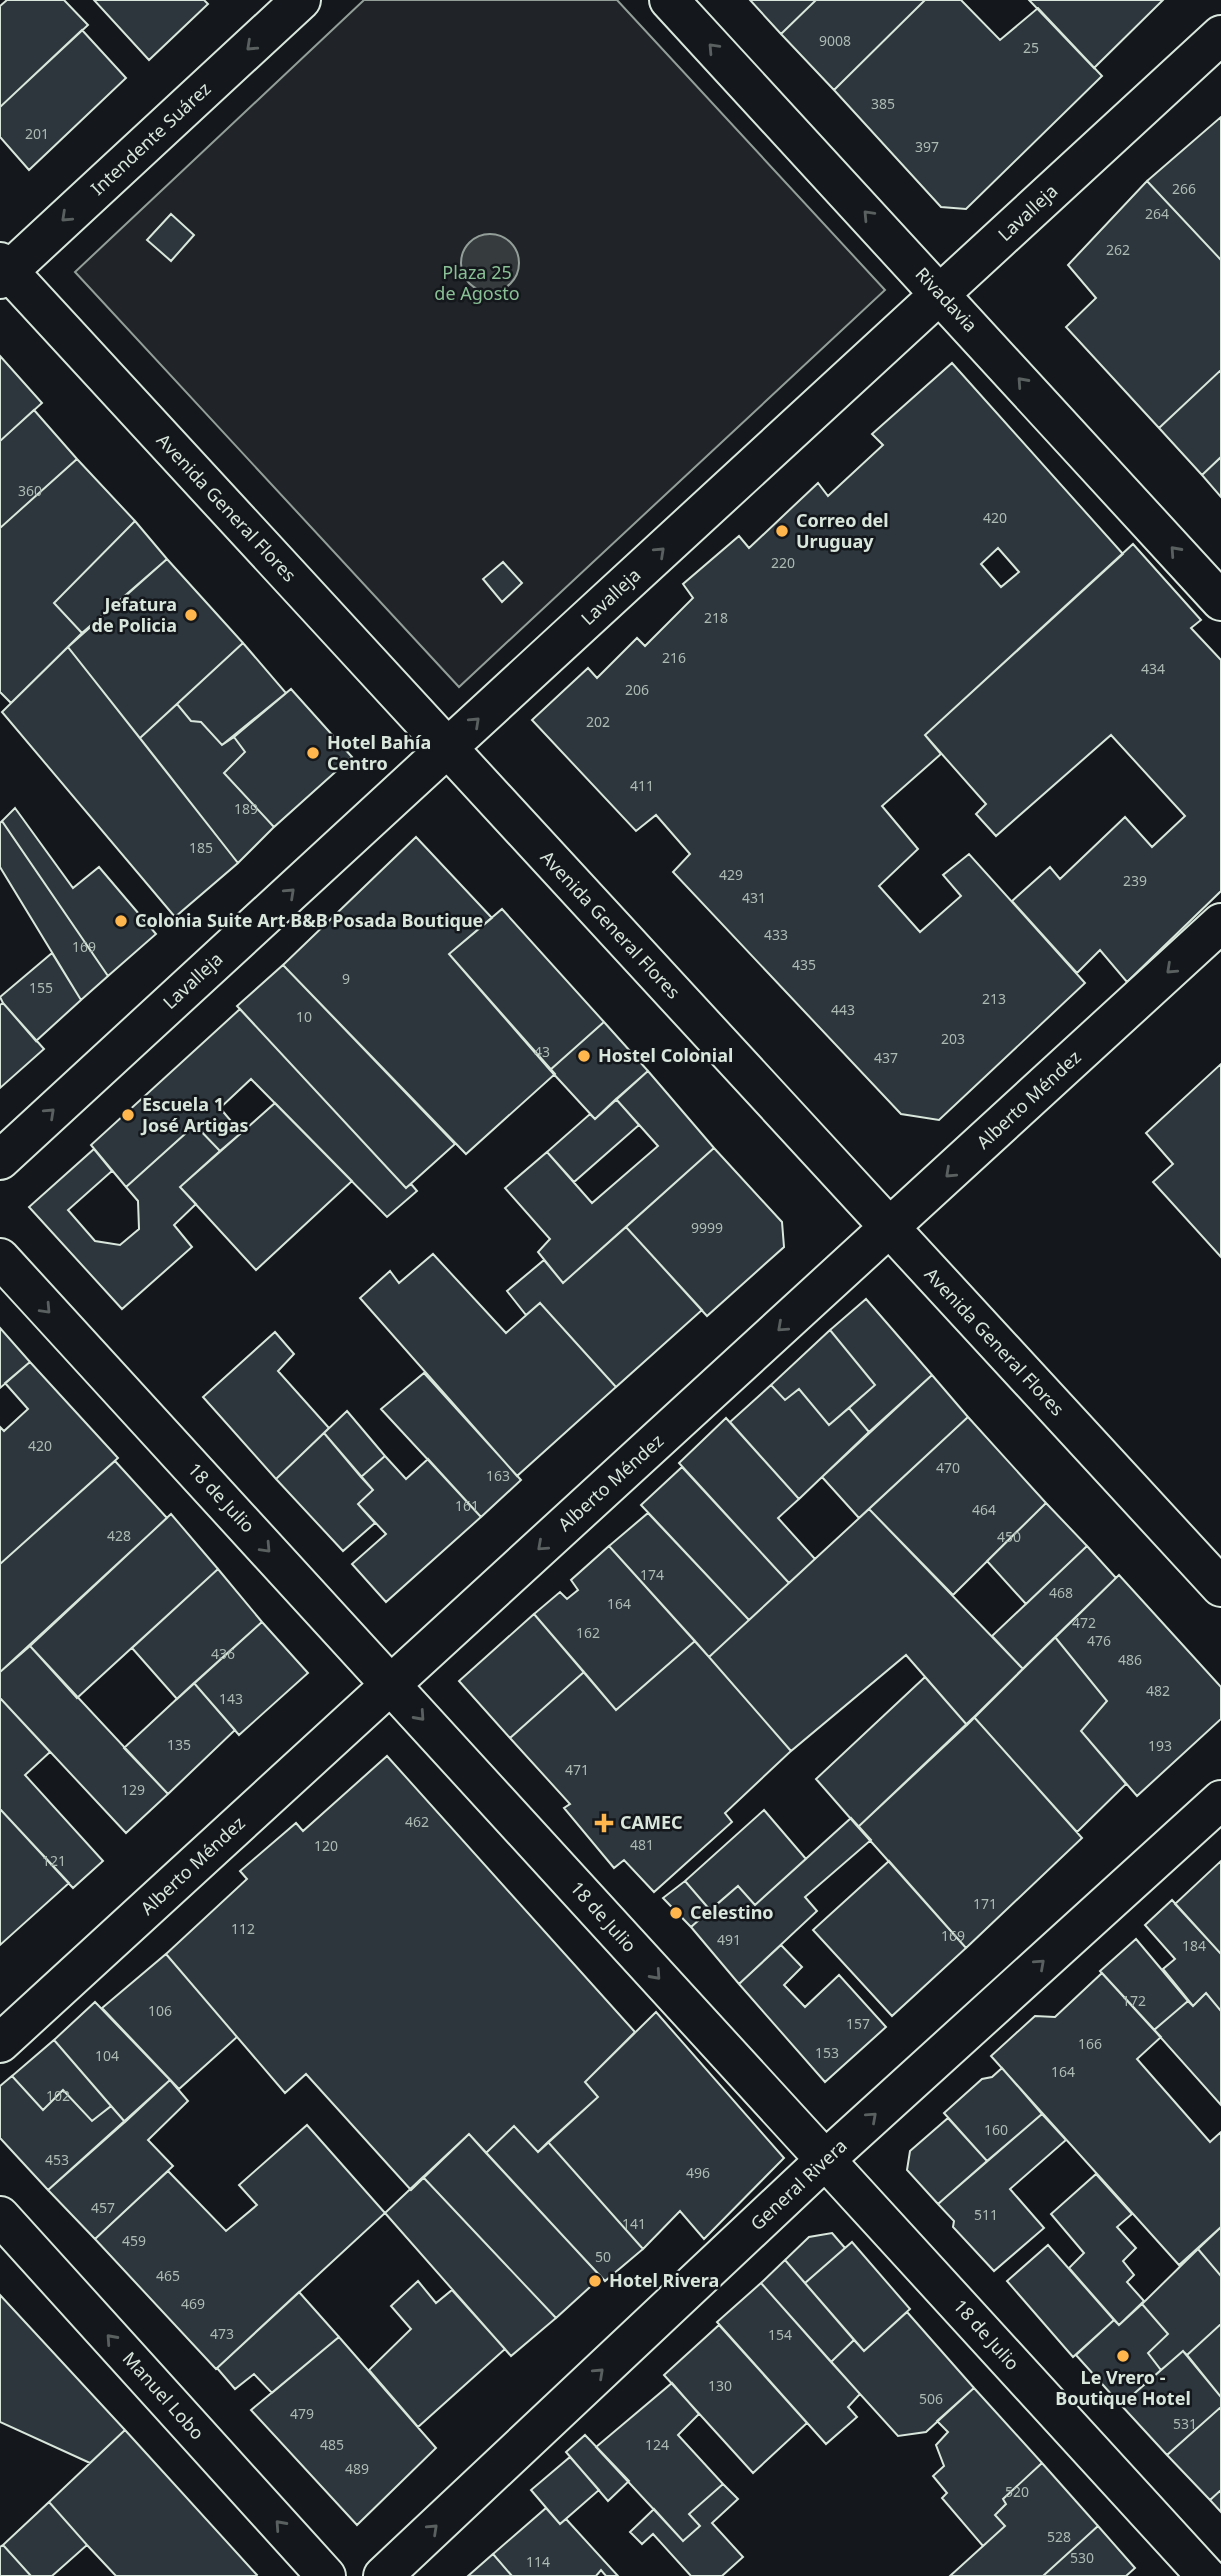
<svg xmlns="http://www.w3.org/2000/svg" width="1221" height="2576" font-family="'Noto Sans',sans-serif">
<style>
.green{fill:#202428;stroke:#939e99;stroke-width:2}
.water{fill:#363b3e;stroke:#939e99;stroke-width:2}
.building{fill:#2c363c;stroke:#d8e6dc;stroke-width:2;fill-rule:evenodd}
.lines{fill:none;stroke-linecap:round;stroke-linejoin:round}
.minor-casing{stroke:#d8e6dc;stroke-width:42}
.minor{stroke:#14181c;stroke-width:38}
.oneway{stroke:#59605f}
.poi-dot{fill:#ffb74d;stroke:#14181c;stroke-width:2.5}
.labels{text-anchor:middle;stroke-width:5;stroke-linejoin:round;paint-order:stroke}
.number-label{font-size:14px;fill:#adbab4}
.street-label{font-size:18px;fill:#d8e6dc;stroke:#14181c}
.park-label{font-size:18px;fill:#8ac095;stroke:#14181c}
.poi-label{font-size:18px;font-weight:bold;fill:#d8e6dc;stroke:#14181c;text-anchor:start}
</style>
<rect width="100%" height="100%" fill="#14181c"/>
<path class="green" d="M364,0H617L885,290L459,687L75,272Z"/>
<path class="water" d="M461 263a29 29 0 1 1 58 0a29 29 0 1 1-58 0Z"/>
<path class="building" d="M7,0H64L88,25L0,107V6Z
M94,0H204L208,4L149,60Z
M750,0H816L781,34Z
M816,0H925L834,90L781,34Z
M925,0H961L1000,40L1038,8L1102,76L966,209L941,207L834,90Z
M1029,0H1163L1094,68Z
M82,30L126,78L29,170L0,137V107Z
M1221,117V260L1147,181Z
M1147,181L1221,260V370L1159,428L1066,327L1096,298L1068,265Z
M171,214L194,235L171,261L147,240Z
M0,356L42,403L0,441Z
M952,363L1123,554L925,735L941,754L882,806L918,849L879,886L920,932L961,896L943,875L969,854L1085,983L939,1120L901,1114L673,872L690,854L656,815L636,831L532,720L588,668L597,678L637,638L645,646L693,598L683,584L739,536L749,548L818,483L828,496L883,445L872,434ZM998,548L1019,572L1001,587L981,564Z
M1221,370V457L1202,475L1159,428Z
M34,410L77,459L0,528V441Z
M1221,457V497L1202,475Z
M77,459L135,521L54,603L82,633L11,703L0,692V528Z
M135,521L167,559L82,633L54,603Z
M1133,544L1201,620L1191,628L1221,660V891L1127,982L1100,950L1077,973L1012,901L1050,867L1060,879L1125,817L1152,847L1185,816L1111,735L996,836L976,814L986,804L925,735Z
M167,559L243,643L140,738L68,647Z
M503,562L522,583L502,602L483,579Z
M243,643L286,693L222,745L201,722L191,721L177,704Z
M68,647L238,863L175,917L2,712Z
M291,689L352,757L274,827L224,773L245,752L234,737Z
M177,704L191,721L201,722L222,745L234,737L245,752L224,773L274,827L238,863L140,738Z
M15,808L73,888L99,867L156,934L108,976L2,821Z
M2,821L108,976L81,1000L0,867V823Z
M416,837L492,918L449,954L555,1074L466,1154L283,965Z
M502,909L604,1022L550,1070L449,954Z
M52,953L81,1000L36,1041L3,1003L0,997Z
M283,965L455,1144L406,1188L237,1006Z
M3,1003L44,1049L0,1088V1005Z
M240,1009L406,1188L411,1184L417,1191L387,1217L251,1079L220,1108L241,1133L220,1151L195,1125L126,1187L91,1145Z
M604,1022L648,1071L595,1119L550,1070Z
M1221,1064V1257L1153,1182L1173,1164L1146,1133Z
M648,1071L714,1148L563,1283L538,1252L550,1239L505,1188L547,1152L592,1203L658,1146L616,1099Z
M616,1099L639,1125L574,1182L547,1152L590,1114L595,1119Z
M275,1103L352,1181L256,1270L180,1187Z
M195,1125L220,1151L180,1187L196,1204L174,1225L192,1247L122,1309L29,1207L94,1149L112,1171L68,1210L95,1241L120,1245L139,1229L138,1201L126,1187Z
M714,1148L782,1222L784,1247L707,1316L626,1227Z
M626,1227L702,1310L616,1387L540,1303L526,1315L507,1291L544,1260L563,1283Z
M433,1254L506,1333L540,1303L616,1387L517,1476L360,1298L390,1271L399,1283Z
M866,1299L932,1375L869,1432L849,1408L875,1385L830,1330Z
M0,1328L30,1362L0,1388Z
M830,1330L875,1385L829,1425L799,1389L785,1400L771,1385Z
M275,1332L294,1354L278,1371L329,1428L276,1479L203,1397Z
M30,1362L118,1458L0,1564V1427L4,1431L28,1409L5,1383Z
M424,1373L521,1480L481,1517L381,1409Z
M932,1375L968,1417L859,1518L822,1477Z
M771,1385L785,1400L799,1389L829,1425L849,1408L869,1432L799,1499L730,1422Z
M347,1411L385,1456L361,1477L324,1433Z
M968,1417L1046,1503L953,1595L869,1509Z
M726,1418L799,1499L778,1518L815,1559L789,1583L679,1463Z
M324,1433L373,1490L358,1504L375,1523L343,1551L276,1479Z
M385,1456L406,1479L428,1459L481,1517L386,1602L352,1564L386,1534L358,1504L373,1490L361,1477Z
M115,1461L167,1518L0,1672V1564Z
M682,1467L789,1583L749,1620L641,1505Z
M1046,1503L1087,1546L1026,1604L987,1561Z
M869,1509L1023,1669L967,1725L906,1655L791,1751L709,1657Z
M648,1513L749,1620L709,1657L609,1546Z
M171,1514L218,1569L77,1698L30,1646Z
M609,1546L695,1641L616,1710L534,1614L560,1592L567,1599L578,1590L571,1580Z
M1087,1546L1116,1578L1023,1669L992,1636Z
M218,1569L262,1622L177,1699L132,1648Z
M1119,1575L1221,1687V1719L1137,1796L1081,1731L1107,1701L1055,1637Z
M534,1614L584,1672L510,1738L459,1681Z
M262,1622L308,1673L239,1735L194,1683Z
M1055,1637L1107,1701L1081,1731L1126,1784L1077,1832L974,1717Z
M695,1641L791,1751L725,1813L732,1822L654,1892L624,1860L614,1868L564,1808L570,1804L510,1738L584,1672L616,1710Z
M30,1646L168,1794L126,1833L0,1698V1672Z
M925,1677L967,1725L858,1827L816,1779Z
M194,1683L235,1730L168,1794L124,1748Z
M0,1698L50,1752L25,1775L103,1861L73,1888L0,1809Z
M974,1717L1082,1838L966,1948L858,1827Z
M387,1756L635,2032L585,2082L598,2097L538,2152L514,2126L486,2153L469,2134L411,2190L306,2074L285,2093L166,1954L247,1879L240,1871L296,1823L303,1831Z
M0,1809L69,1883L0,1945Z
M764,1810L806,1859L755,1905L738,1886L710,1910L685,1881Z
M851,1818L871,1840L805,1897L817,1911L739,1984L691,1927L738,1886L755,1905Z
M889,1861L966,1948L892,2016L813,1930Z
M1221,1861V1954L1175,1904Z
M685,1881L710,1910L691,1927L663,1898Z
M1172,1900L1221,1954V2011L1206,1993L1193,2006L1163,1969L1175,1959L1145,1925Z
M1136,1939L1188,2001L1154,2030L1100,1971Z
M781,1945L802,1967L784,1985L805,2007L839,1975L886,2027L825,2082L739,1984Z
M166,1954L237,2037L179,2089L102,2008Z
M1102,1973L1161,2037L1137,2059L1210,2142L1221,2132V2227L1179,2265L991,2056L1035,2016L1055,2017Z
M1206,1993L1221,2011V2105L1154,2030L1188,2001L1193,2006Z
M95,2002L170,2080L125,2122L54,2040Z
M656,2012L784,2158L704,2239L680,2211L643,2249L548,2142L598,2097L585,2082Z
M54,2040L111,2106L92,2121L63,2090L43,2110L12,2076Z
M1002,2068L1042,2114L987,2161L944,2113L982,2079L992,2077Z
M12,2076L43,2110L63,2090L92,2121L111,2106L125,2122L48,2190L0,2138V2086Z
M170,2080L188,2101L148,2140L173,2166L95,2239L48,2190Z
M1042,2114L1066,2140L1010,2189L1044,2228L994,2271L953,2227L954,2221L938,2204Z
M948,2118L987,2161L938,2204L907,2170L910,2151Z
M307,2125L385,2213L216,2369L95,2239L168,2171L226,2231L257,2205L239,2185Z
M514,2126L538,2152L548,2142L643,2249L605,2281L486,2153Z
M469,2134L601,2277L556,2318L423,2177Z
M1096,2174L1132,2214L1117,2227L1136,2248L1123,2261L1134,2275L1127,2282L1144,2301L1119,2325L1069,2268L1084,2253L1051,2214Z
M423,2177L556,2318L511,2356L385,2213Z
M1221,2227V2276L1198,2249Z
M832,2233L845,2248L805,2283L785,2260L809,2237Z
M852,2242L910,2309L864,2351L805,2283Z
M1048,2245L1114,2320L1073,2357L1007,2281Z
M1198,2249L1221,2276V2324L1187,2355L1183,2351L1161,2370L1148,2353L1168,2334L1142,2304Z
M785,2260L854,2340L831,2362L761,2283Z
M418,2281L436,2303L452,2290L505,2349L418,2427L369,2370L411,2329L391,2306Z
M761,2283L860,2394L848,2407L857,2417L826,2444L717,2322Z
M299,2292L339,2337L272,2393L254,2374L235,2389L217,2368Z
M0,2295L125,2430L90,2463L0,2422Z
M1142,2304L1168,2334L1148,2353L1161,2370L1121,2405L1076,2355L1114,2320L1119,2325Z
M907,2312L974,2388L926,2432L898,2436L831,2362L854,2340L864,2351Z
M1221,2324V2397L1187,2355Z
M719,2325L807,2423L753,2473L664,2375Z
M339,2337L436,2448L357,2525L251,2410Z
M1183,2351L1221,2397V2407L1167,2455L1121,2405Z
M672,2383L699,2414L678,2435L723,2484L689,2514L700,2526L683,2541L596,2447Z
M974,2388L1042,2463L1003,2499L1006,2504L995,2515L1005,2526L983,2546L942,2498L947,2493L933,2476L944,2466L936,2445L948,2432L937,2421Z
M1221,2407V2490L1210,2500L1167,2455Z
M125,2430L257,2575L256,2576H116L87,2545L49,2502Z
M585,2435L629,2481L608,2501L566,2452Z
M570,2457L599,2490L560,2524L531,2490Z
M1042,2463L1098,2526L1043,2576H950L1005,2526L995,2515L1006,2504L1003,2499Z
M723,2484L738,2499L712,2523L743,2557L722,2576H691L653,2534L642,2544L630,2532L654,2509L683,2541L700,2526L689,2514Z
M1221,2490V2512L1210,2500Z
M49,2502L87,2545L52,2576H31L3,2545Z
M546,2508L560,2524L566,2519L618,2576H606L601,2570L596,2576H512L493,2554Z
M1098,2526L1135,2568L1126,2576H1043Z
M3,2545L31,2576H0V2547Z
M493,2554L512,2576H468Z"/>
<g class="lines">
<g class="minor-casing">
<path id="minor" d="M669,0L1221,601
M0,262L1221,1587
M0,279L301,0
M0,1160L1221,35
M0,1258L1206,2576
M0,2043L1221,923
M0,2216L326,2576
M383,2576L825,2160L1221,1800"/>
</g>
<use href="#minor" class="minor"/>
</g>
<defs><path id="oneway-chevron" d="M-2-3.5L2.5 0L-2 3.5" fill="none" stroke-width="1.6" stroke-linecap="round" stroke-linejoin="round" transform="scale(1.75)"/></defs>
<g class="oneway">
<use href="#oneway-chevron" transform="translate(251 46) rotate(137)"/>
<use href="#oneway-chevron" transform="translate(713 48) rotate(-133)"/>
<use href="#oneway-chevron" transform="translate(868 215) rotate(-133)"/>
<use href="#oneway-chevron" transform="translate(66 217) rotate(137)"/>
<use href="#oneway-chevron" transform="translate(1022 382) rotate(-132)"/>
<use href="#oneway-chevron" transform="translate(1175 551) rotate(-132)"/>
<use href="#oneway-chevron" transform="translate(660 552) rotate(-43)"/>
<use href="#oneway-chevron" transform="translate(475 722) rotate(-43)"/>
<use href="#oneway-chevron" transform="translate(290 893) rotate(-43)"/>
<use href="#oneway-chevron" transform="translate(1171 969) rotate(137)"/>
<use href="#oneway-chevron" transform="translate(50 1113) rotate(-43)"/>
<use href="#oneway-chevron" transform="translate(950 1173) rotate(137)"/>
<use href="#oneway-chevron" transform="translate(46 1309) rotate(47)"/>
<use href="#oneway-chevron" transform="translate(782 1327) rotate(138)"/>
<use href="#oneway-chevron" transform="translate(542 1546) rotate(138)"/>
<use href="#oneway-chevron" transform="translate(266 1548) rotate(47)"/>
<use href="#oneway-chevron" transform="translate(420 1716) rotate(48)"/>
<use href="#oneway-chevron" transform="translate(1040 1964) rotate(-42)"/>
<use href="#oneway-chevron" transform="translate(656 1975) rotate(48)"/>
<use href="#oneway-chevron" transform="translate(872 2117) rotate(-42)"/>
<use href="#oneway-chevron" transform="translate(111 2339) rotate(-132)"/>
<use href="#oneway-chevron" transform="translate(599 2373) rotate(-43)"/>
<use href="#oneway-chevron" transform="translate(280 2525) rotate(-132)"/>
<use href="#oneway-chevron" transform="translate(433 2529) rotate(-43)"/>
</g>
<g class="poi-dot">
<circle cx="782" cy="531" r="7"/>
<circle cx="191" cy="615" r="7"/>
<circle cx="313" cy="753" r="7"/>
<circle cx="121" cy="921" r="7"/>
<circle cx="584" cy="1056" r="7"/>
<circle cx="128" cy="1115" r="7"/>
<path d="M600.5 1812.5h7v7h7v7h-7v7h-7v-7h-7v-7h7z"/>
<circle cx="676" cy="1913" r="7"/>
<circle cx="595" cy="2281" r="7"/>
<circle cx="1123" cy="2356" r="7"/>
</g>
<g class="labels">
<g class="number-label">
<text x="835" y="46">9008</text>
<text x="1031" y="53">25</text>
<text x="883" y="109">385</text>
<text x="37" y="139">201</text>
<text x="927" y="152">397</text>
<text x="1184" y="194">266</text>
<text x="1157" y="219">264</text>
<text x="1118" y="255">262</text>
<text x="30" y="496">360</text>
<text x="995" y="523">420</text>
<text x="783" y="568">220</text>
<text x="716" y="623">218</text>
<text x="674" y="663">216</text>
<text x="1153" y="674">434</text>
<text x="637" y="695">206</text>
<text x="598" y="727">202</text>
<text x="642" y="791">411</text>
<text x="246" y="814">189</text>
<text x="201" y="853">185</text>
<text x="731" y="880">429</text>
<text x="1135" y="886">239</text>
<text x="754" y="903">431</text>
<text x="776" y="940">433</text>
<text x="84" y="952">169</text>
<text x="804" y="970">435</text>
<text x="346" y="984">9</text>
<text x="41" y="993">155</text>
<text x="994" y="1004">213</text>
<text x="843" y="1015">443</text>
<text x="304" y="1022">10</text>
<text x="953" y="1044">203</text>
<text x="542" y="1057">43</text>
<text x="886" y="1063">437</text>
<text x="707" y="1233">9999</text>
<text x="40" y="1451">420</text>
<text x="948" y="1473">470</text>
<text x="498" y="1481">163</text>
<text x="467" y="1511">161</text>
<text x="984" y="1515">464</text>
<text x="119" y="1541">428</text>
<text x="1009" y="1542">450</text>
<text x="652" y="1580">174</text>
<text x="1061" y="1598">468</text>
<text x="619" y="1609">164</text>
<text x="1084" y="1628">472</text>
<text x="588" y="1638">162</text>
<text x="1099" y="1646">476</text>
<text x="223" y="1659">436</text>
<text x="1130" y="1665">486</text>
<text x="1158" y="1696">482</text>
<text x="231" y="1704">143</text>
<text x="179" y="1750">135</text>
<text x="1160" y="1751">193</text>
<text x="577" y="1775">471</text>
<text x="133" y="1795">129</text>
<text x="417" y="1827">462</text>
<text x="642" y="1850">481</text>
<text x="326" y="1851">120</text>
<text x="54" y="1866">121</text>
<text x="985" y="1909">171</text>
<text x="243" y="1934">112</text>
<text x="953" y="1941">169</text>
<text x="729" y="1945">491</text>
<text x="1194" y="1951">184</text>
<text x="1134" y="2006">172</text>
<text x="160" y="2016">106</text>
<text x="858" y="2029">157</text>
<text x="1090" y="2049">166</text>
<text x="827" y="2058">153</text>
<text x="107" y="2061">104</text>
<text x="1063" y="2077">164</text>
<text x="58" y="2101">102</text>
<text x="996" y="2135">160</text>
<text x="57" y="2165">453</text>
<text x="698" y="2178">496</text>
<text x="103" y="2213">457</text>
<text x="986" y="2220">511</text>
<text x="634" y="2229">141</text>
<text x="134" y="2246">459</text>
<text x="603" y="2262">50</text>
<text x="168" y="2281">465</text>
<text x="193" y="2309">469</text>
<text x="222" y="2339">473</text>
<text x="780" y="2340">154</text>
<text x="720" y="2391">130</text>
<text x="931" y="2404">506</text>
<text x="302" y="2419">479</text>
<text x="1185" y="2429">531</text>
<text x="332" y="2450">485</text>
<text x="657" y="2450">124</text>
<text x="357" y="2474">489</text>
<text x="1017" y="2497">520</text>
<text x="1059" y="2542">528</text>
<text x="1082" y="2563">530</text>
<text x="538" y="2567">114</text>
</g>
<g class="street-label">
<text transform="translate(151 139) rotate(-43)" y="6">Intendente Suárez</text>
<text transform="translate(1028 213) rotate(-43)" y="6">Lavalleja</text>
<text transform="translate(946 300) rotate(47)" y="6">Rivadavia</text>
<text transform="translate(226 508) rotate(47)" y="6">Avenida General Flores</text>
<text transform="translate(611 597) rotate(-43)" y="6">Lavalleja</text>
<text transform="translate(610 925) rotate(47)" y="6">Avenida General Flores</text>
<text transform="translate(193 981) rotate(-43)" y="6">Lavalleja</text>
<text transform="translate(1029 1100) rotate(-43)" y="6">Alberto Méndez</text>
<text transform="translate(994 1342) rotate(47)" y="6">Avenida General Flores</text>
<text transform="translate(611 1483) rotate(-42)" y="6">Alberto Méndez</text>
<text transform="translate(221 1498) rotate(47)" y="6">18 de Julio</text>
<text transform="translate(193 1866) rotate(-43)" y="6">Alberto Méndez</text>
<text transform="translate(603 1917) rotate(48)" y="6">18 de Julio</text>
<text transform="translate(799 2185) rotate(-43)" y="6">General Rivera</text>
<text transform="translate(986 2335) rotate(48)" y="6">18 de Julio</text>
<text transform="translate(163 2396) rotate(48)" y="6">Manuel Lobo</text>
</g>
<g class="park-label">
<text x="477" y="279">Plaza 25<tspan x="477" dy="21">de Agosto</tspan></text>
</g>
<g class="poi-label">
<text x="796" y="527">Correo del<tspan x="796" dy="21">Uruguay</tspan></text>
<text x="177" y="611" text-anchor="end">Jefatura<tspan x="177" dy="21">de Policia</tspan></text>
<text x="327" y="749">Hotel Bahía<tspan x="327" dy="21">Centro</tspan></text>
<text x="135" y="927">Colonia Suite Art B&amp;B Posada Boutique</text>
<text x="598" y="1062">Hostel Colonial</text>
<text x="142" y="1111">Escuela 1<tspan x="142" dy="21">José Artigas</tspan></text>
<text x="620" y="1829">CAMEC</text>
<text x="690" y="1919">Celestino</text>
<text x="609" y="2287">Hotel Rivera</text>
<text x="1123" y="2384" text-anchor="middle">Le Vrero -<tspan x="1123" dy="21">Boutique Hotel</tspan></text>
</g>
</g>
</svg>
